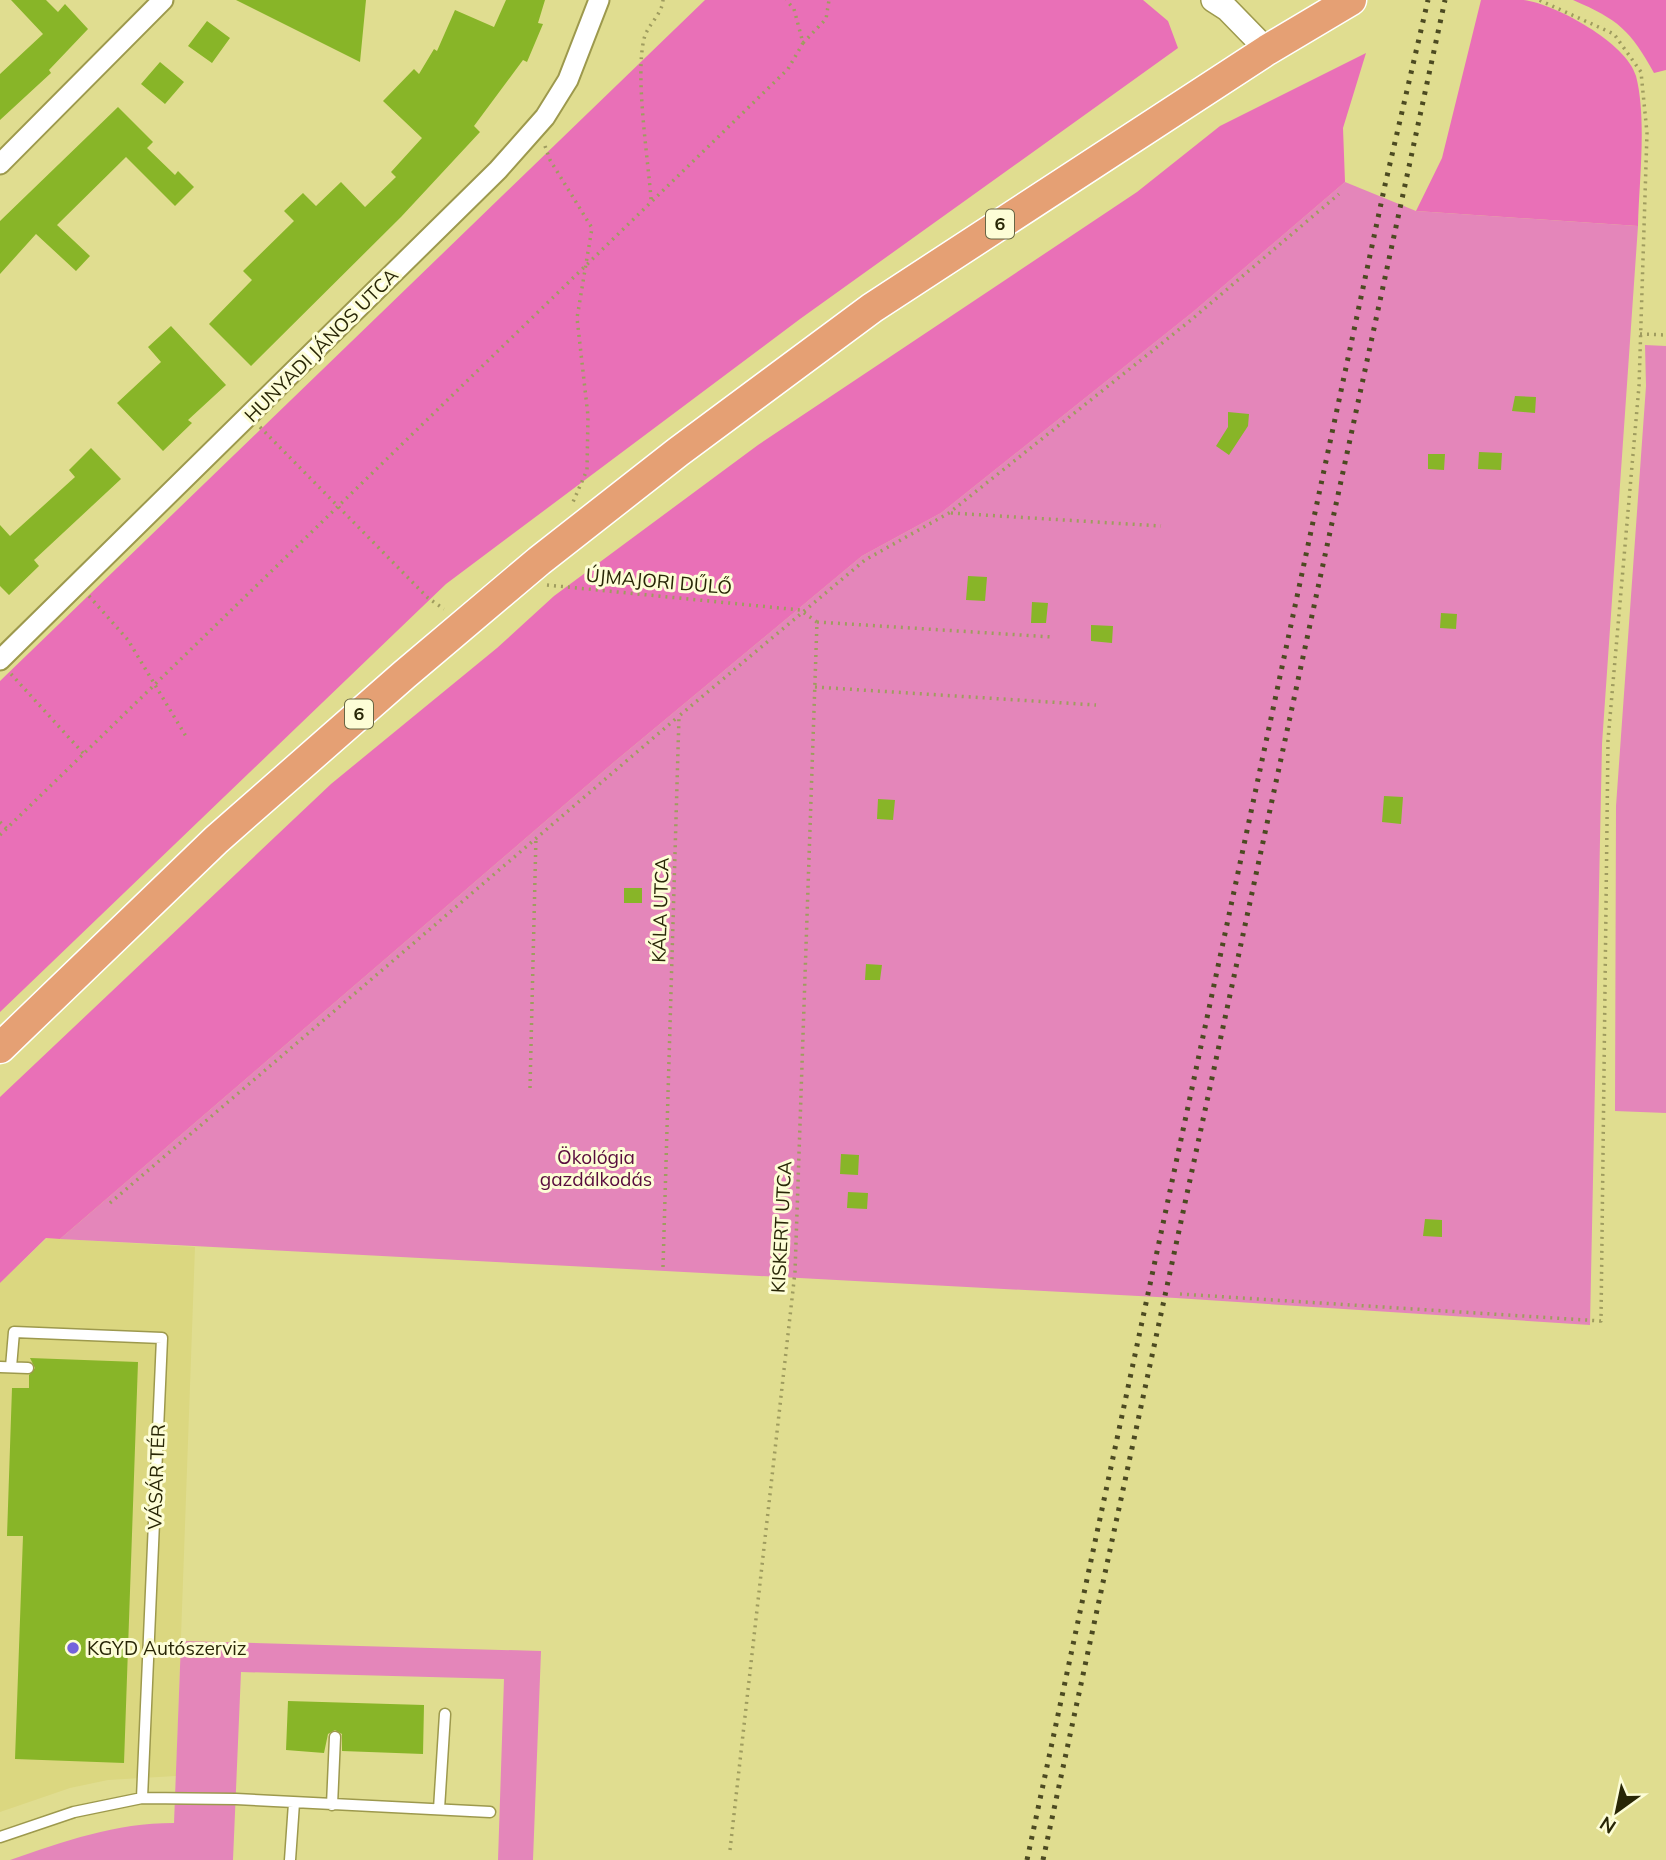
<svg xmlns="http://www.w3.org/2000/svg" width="1666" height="1860" font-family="Mulish,sans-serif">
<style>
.built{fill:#dbd780}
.green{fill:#e486ba}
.forest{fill:#e970b7}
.building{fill:#88b528}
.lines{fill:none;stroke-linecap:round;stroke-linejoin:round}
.service-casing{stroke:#9d994d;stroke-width:13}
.minor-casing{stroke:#9d994d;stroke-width:23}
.tertiary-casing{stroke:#9d994d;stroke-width:26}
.primary-casing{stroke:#fff;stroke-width:33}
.path{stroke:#9f9c5f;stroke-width:3.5;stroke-dasharray:2 5;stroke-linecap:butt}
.service{stroke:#fff;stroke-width:10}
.minor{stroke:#fff;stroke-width:19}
.tertiary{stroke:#fff;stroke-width:23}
.primary{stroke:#e5a074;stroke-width:30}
.rail{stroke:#4c4a21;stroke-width:5;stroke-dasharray:3.5 7;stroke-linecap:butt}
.poi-dot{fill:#7462dc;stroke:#fdfdd6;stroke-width:2.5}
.labels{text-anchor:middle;stroke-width:6;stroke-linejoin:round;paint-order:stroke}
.shield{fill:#fdfdd6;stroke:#686644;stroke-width:2}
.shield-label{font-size:18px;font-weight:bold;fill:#282606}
.street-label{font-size:19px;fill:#282606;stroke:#fdfdd6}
.park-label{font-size:19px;fill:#580b3d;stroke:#fdfdd6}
.poi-label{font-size:19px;fill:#282606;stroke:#fdfdd6;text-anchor:start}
</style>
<rect width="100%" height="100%" fill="#e0dd90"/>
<path class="built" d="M47,1238L195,1247L176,1776L108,1780L70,1788L0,1812V1283Z"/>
<path class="green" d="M1345,182L1416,211L1638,226L1602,744L1590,1325L1176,1298L60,1239L613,763L862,556L941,513L1193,312Z
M1645,345L1666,346V1113L1615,1111L1616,806L1646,386Z
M181,1641L541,1651L533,1860H498L504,1679L241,1672L233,1860H10C65,1841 115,1823 174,1823Z"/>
<path class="forest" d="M705,0H1143L1168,21L1178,48L800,319L446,584L0,1012V681Z
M1481,0C1495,0 1510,0 1524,0C1555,4 1627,43 1636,76C1647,119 1639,181 1638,226L1416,211L1442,158Z
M1573,0H1666V70L1654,73C1630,30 1619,20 1573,0Z
M1366,53L1343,128L1345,182L1193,312L941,513L862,556L613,763L60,1239L46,1238L0,1283V1097L331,784L497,648L554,596L758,445L1137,192L1220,126Z"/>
<path class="building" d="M11,0H46L58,12L65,4L88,29L49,70L51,73L0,120V74L43,34Z
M236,0H366L360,62Z
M506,0H545L538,23L543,24L527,62L523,60L474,126L480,132L401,217L251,366L209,324L252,280L243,271L294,221L284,211L303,193L316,206L341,182L365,207L396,177L391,172L422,138L383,101L414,69L419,74L434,49L437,51L455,10L494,27Z
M207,21L230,38L212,63L188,46Z
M160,62L184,82L165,104L141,84Z
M118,107L153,142L147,148L175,175L178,171L194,187L175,206L126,157L57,225L90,256L76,271L36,234L0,274V221Z
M171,326L226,385L188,420L192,423L163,451L117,403L161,362L148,347Z
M1515,396L1536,397L1535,413L1512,411Z
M1228,412L1249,414L1248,426L1229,455L1216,446L1228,427Z
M91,448L121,479L34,560L39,566L9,595L0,586V525L10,536L75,477L69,470Z
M1479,452L1502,453L1501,470L1478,469Z
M1428,454H1445L1444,470L1428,469Z
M968,576L987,577L985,601L966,600Z
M1032,602L1048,603L1046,623H1031Z
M1441,613L1457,614L1456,629L1440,628Z
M1091,625L1113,626L1112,643L1091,641Z
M1384,796L1403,797L1401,824L1382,822Z
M878,799L895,800L893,820L877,819Z
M624,888H642V903H624Z
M866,964L882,965L880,980H865Z
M841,1154L859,1155L858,1175L840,1174Z
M848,1192L868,1193L867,1209L847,1208Z
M1425,1219L1442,1220V1237L1423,1236Z
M30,1358L138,1362L124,1763L15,1759L23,1536H7L12,1388H29V1375L35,1368Z
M288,1701L424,1705L423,1754L342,1751V1734L335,1730L328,1734L324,1753L286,1750Z"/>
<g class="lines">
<g class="service-casing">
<path id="service" d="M0,1367L28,1368
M11,1367L14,1332L162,1338L142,1798
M332,1805L335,1737
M439,1809L445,1714
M0,1837L74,1812L142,1798L236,1799L490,1812
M290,1860L294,1803"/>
</g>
<g class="minor-casing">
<path id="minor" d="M0,164L163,0
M0,660L498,170L545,117L568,80L599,0"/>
</g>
<g class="tertiary-casing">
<path id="tertiary" d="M1213,0L1227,9L1267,50"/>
</g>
<g class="primary-casing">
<path id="primary" d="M0,1048L216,840L404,675L539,561L678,452L872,308L1267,50L1351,0"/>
</g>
<path class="path" d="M803,43L826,19L829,0
M545,146L550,160L592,228L577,318L588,416L587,470L573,502
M651,199C648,158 635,76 644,39C647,25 662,15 663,0
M1640,334L1666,335
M260,427L428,598L444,609
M951,513L1161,526
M547,585L800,610L817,622L795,1272L730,1850
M89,596L128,640L187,738
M817,622L1052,637
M11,674L83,753
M815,687L1096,705
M0,822L7,829
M0,835L788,69L803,43L794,9L786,0
M530,1088L536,836
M110,1203L679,716
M663,1267L679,716L865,560L949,513L1191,320L1339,194
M1180,1294L1601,1321L1608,740L1639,386L1647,133L1641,72L1614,34L1539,0"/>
<use href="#service" class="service"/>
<use href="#minor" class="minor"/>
<use href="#tertiary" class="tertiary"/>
<use href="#primary" class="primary"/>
<path class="rail" d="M1027,1860L1385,185L1428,0
M1043,1860L1445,0"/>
</g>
<circle class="poi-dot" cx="73" cy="1648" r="7"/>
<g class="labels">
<g class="shield">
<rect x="986" y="209.5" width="28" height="29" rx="5"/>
<rect x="345" y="699.5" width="28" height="29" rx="5"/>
</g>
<g class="shield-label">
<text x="1000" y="230">6</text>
<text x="359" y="720">6</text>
</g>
<g class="street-label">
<text transform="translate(321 345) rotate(-45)" y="7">HUNYADI JÁNOS UTCA</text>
<text transform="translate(659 581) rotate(5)" y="7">ÚJMAJORI DŰLŐ</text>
<text transform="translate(660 910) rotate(-88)" y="7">KÁLA UTCA</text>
<text transform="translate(781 1227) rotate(-87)" y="7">KISKERT UTCA</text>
<text transform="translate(156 1477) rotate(-88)" y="7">VÁSÁR TÉR</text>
</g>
<g class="park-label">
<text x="596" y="1164">Ökológia<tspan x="596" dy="22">gazdálkodás</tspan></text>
</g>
<g class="poi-label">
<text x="87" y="1655">KGYD Autószerviz</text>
</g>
</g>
<g transform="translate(1617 1811) rotate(213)" stroke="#fdfdd6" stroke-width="5" paint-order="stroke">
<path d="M0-5L12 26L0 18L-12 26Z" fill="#282606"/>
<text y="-10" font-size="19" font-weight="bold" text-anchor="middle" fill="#282606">N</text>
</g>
</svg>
